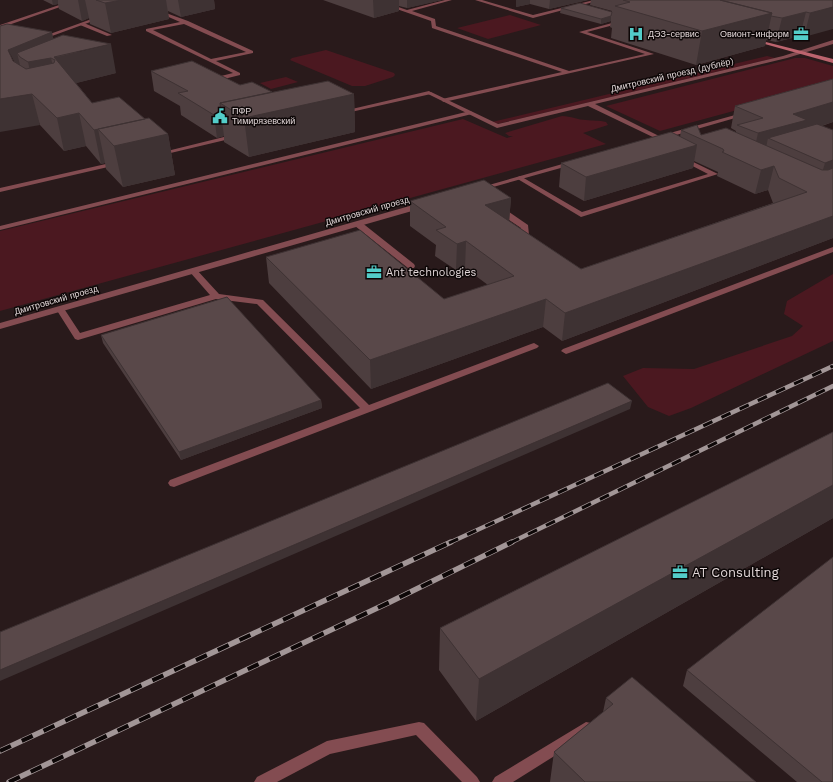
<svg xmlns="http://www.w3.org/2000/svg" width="833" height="782" font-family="'Work Sans',sans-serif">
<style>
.green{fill:#4b1820}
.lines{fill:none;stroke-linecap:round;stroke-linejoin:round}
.lane{fill:#834c51;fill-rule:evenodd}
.street{fill:#834c51;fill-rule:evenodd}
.secondary{fill:#bc646e;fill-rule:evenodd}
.rail-far1-casing{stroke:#a29697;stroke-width:4.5}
.rail-casing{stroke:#a29697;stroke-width:5.5}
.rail-far1{stroke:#0d0707;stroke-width:3;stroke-dasharray:10;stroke-linecap:butt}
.rail{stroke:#0d0707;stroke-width:4;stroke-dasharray:12;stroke-linecap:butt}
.wall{fill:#4d3e3f}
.shaded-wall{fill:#3e3233}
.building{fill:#594849;stroke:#3e3233}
.labels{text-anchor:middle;stroke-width:3;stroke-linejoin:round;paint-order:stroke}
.far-poi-label{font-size:9px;fill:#e2d7d8;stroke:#0d0707;text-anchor:start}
.far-street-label{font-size:9px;fill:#e2d7d8;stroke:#0d0707}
.poi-label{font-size:11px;fill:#e2d7d8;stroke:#0d0707;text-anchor:start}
.near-poi-label{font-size:13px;fill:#e2d7d8;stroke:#0d0707;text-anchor:start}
</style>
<rect width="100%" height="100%" fill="#291a1b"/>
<path class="green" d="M510,15L541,25L488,39L457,28Z
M326,50L394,73L395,75L393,77L365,86H352L290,60L292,58Z
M767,56L775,58L497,124L492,122Z
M795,58H805L833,66V84L660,131L606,106Z
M286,77L298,82L271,89L260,83Z
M562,116C571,116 578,120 586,120C593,121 599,120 606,122L608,125L583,133L606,144L0,311V231L463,119L507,138L513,136H509L505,133Z
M833,274V341L691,408L669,416L648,407L623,376L643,368L694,369L792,336L803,326L784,314L787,301Z"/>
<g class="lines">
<path class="lane" d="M74,0H80L0,28V25Z
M371,0H378L407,10L445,0H452L412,11L435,19L436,26L569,71L645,54L579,32L623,20L625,22L587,32L654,54L444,102L442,101V99L562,72L432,28L431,21Z
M475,0H482L533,15L594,0H601L533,18Z
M155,9L188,21L253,51V53L216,61L240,73V75L220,80L221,82L213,80V78L233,73L146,31V29L180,22L155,11ZM184,24L246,52L211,59L153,30Z
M80,23H84L112,35L107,36L80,25Z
M429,91L432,93L431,94L342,114L339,112Z
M470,111L472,112V114L0,230V226Z
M236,134L239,136L238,137L158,156L155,154Z
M679,157H683L718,174L581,217L516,178L520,176L522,177L582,212L708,174L679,159Z
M119,161L121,162V164L0,192V188Z
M496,207H502L528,225L530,245L529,247H526L522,245L521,228L496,211Z
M355,222H361L414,264L415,266L414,268H408L355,226Z
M833,247V252L569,353L566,354L561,351L563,349Z
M193,268L196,269L219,294L263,300L369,405L531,344L534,343L539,346L537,348L174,487L170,486L168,483L170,480L360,408L257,304L216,299L78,340L75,339L56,309L57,307H63L80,333L210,295L189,271Z
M419,722L424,723L477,777L480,782H462L416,735L330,754L277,782H254L257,777L327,741Z
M586,722L591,723L593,728L591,733L513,782H492L495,777Z"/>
<path class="street" d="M100,16L104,17L41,40L36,39Z
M833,40V44L787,58L595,104L659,136L746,112L749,114L659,140L588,106L497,128L426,93L431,92L498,124L783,56Z
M573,161L576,163L575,164L479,191L475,189Z
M420,203H423L427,205L426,207L0,329V323Z"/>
<path class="secondary" d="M750,38L833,59V63L750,40Z"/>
<g class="rail-far1-casing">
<path id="rail-far1" d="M449,543L833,366
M510,543L833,386"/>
</g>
<g class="rail-casing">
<path id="rail" d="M0,751L451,542
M9,782L390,602L512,542"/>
</g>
<use href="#rail-far1" class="rail-far1"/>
<use href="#rail" class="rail"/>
</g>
<path class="wall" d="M43,0H214L215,9L181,17L168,11L169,19L111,33L90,24L89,18L82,21L59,9L58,4L53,5Z
M323,0H442L407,8L399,6V11L374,18Z
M516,0H588L549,9L530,4L516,7Z
M591,0H833L804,37L800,36L776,42L766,40L765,46L696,65L611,38L612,28L610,27L611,21L601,24L560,13L561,8L612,12V11L590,5Z
M0,26L53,39L116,73L76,83L92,103L145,119L168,134L175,175L123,187L106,169L105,163L101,164L86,146L64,151L40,125Z
M151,71L240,85L272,92L354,94L355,132L249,157L224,142V136L217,138L181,115L180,106L154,91Z
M833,79V122L822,126L833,238L562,341L543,327L371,389L269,283L266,257L444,299L488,285L465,268L456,270L435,256L436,245L410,226V201L511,198L509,221L581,269L773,203L768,190L755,194L717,176L718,172L694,161L693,168L584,201L559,187L561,163L680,137L681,130L701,135L736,132V131L731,128L735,106Z
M101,335L321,400L322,408L181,460L103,343Z
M833,432V518L812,530L476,721L439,670L440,628Z
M687,670L833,782H797L683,686Z
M606,698L756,782H550L554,752L603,712Z"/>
<path class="shaded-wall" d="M52,0H58V4L53,5Z
M78,0H85L89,18L82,21Z
M96,0H166L169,19L111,33L105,3Z
M178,0H214L215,9L181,17Z
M373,0H399V11L374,18Z
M407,0H442L407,8Z
M516,0H530V4L516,7Z
M550,0H588L549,9Z
M833,7V29L804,37L810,13Z
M806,12L800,36L776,42L782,18Z
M772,13L765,46L696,65L702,31Z
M611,16V21L601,24V19Z
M52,32L57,57L111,44L116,73L61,87L55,60L51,58L58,88L35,92L28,62L17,53L23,77L8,50Z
M32,94L40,125L0,132V99Z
M354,94L355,132L249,157L244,118Z
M833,102V122L804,131L768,138L765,153L753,156L758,133L793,114Z
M79,113L86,146L64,151L57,118Z
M221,114L224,136L217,138L214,115Z
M98,129L105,163L101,164L94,130Z
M168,134L175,175L123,187L114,146Z
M697,145L693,168L584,201L586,177Z
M833,160V182L818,186L825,163Z
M774,166L768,190L755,194L761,170Z
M511,198L509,223L485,205Z
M833,216V238L562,341L565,313Z
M466,241L465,268L456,270L457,244Z
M546,299L543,327L371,389L370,360Z
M321,400L322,408L181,460L179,452Z
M632,401L630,409L0,681V670Z
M833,485V518L812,530L476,721L479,679Z"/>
<path class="building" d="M96,0H122L105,3Z
M623,0H720L772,13L702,31L615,6L630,2Z
M720,0H833V7L810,13L806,12L782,18L771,16L772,13Z
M580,3L612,12L611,16L601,19L561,8Z
M7,24L52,32L8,50L13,61L26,69L54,63L55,60L51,58L28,62L20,57L17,53L63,35L111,44L54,57L92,103L119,97L145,119L94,130L79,113L57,118L32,94L0,99V26Z
M192,61L240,85L252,82L272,92L220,103L221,114L214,115L178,93L188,91L151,71Z
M833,79V102L793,114L807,120L758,133L737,125L763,118L735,106Z
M328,81L354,94L244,118L220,103Z
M149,118L168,134L114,146L98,129Z
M817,124L833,130V160L825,163L768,138Z
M697,125L701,135L726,128L822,170H828L833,168V216L565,313L546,299L370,360L266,257L360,230L444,299L514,276L466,241L457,244L436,230L446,227L410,201L484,180L511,198L485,205L581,269L807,192L779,178L774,166L761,170L722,152L724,151L723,149L681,130Z
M671,132L697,145L586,177L561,163Z
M227,297L321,400L179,452L101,335Z
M608,383L632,401L0,670V632Z
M833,432V485L479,679L440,628Z
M833,557V782H822L687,670Z
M632,677L756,782H585L554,752L613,704L606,698Z"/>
<defs>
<g id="hospital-bare" transform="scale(1.2)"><path d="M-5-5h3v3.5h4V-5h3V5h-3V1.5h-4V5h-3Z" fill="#53cdc9" stroke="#0d0707" stroke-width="2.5" paint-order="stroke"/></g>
<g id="office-bare" transform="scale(1.2)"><path d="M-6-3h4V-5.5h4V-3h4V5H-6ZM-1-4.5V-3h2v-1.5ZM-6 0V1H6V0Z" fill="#53cdc9" stroke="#0d0707" stroke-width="2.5" paint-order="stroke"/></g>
<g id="civic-bare" transform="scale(1.2)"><path d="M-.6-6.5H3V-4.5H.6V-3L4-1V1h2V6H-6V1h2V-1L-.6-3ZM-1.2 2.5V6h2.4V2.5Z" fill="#53cdc9" stroke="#0d0707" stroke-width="2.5" paint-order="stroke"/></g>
</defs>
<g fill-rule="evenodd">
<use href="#hospital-bare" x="636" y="34"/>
<use href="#office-bare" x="801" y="34"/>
<use href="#civic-bare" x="220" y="116"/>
<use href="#office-bare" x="374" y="272"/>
<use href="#office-bare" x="680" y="572"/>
</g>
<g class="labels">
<g class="far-poi-label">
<text x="648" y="37">ДЭЗ-сервис</text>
<text x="789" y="37" text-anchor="end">Овионт-информ</text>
<text x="232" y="114">ПФР<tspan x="232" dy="10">Тимирязевский</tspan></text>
</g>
<g class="far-street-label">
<text transform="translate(672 75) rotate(-13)" y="3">Дмитровский проезд (дублёр)</text>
<text transform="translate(367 211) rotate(-16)" y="3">Дмитровский проезд</text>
<text transform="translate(56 300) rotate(-16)" y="3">Дмитровский проезд</text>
</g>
<g class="poi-label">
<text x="386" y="276">Ant technologies</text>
</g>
<g class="near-poi-label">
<text x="692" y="577">AT Consulting</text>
</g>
</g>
</svg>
